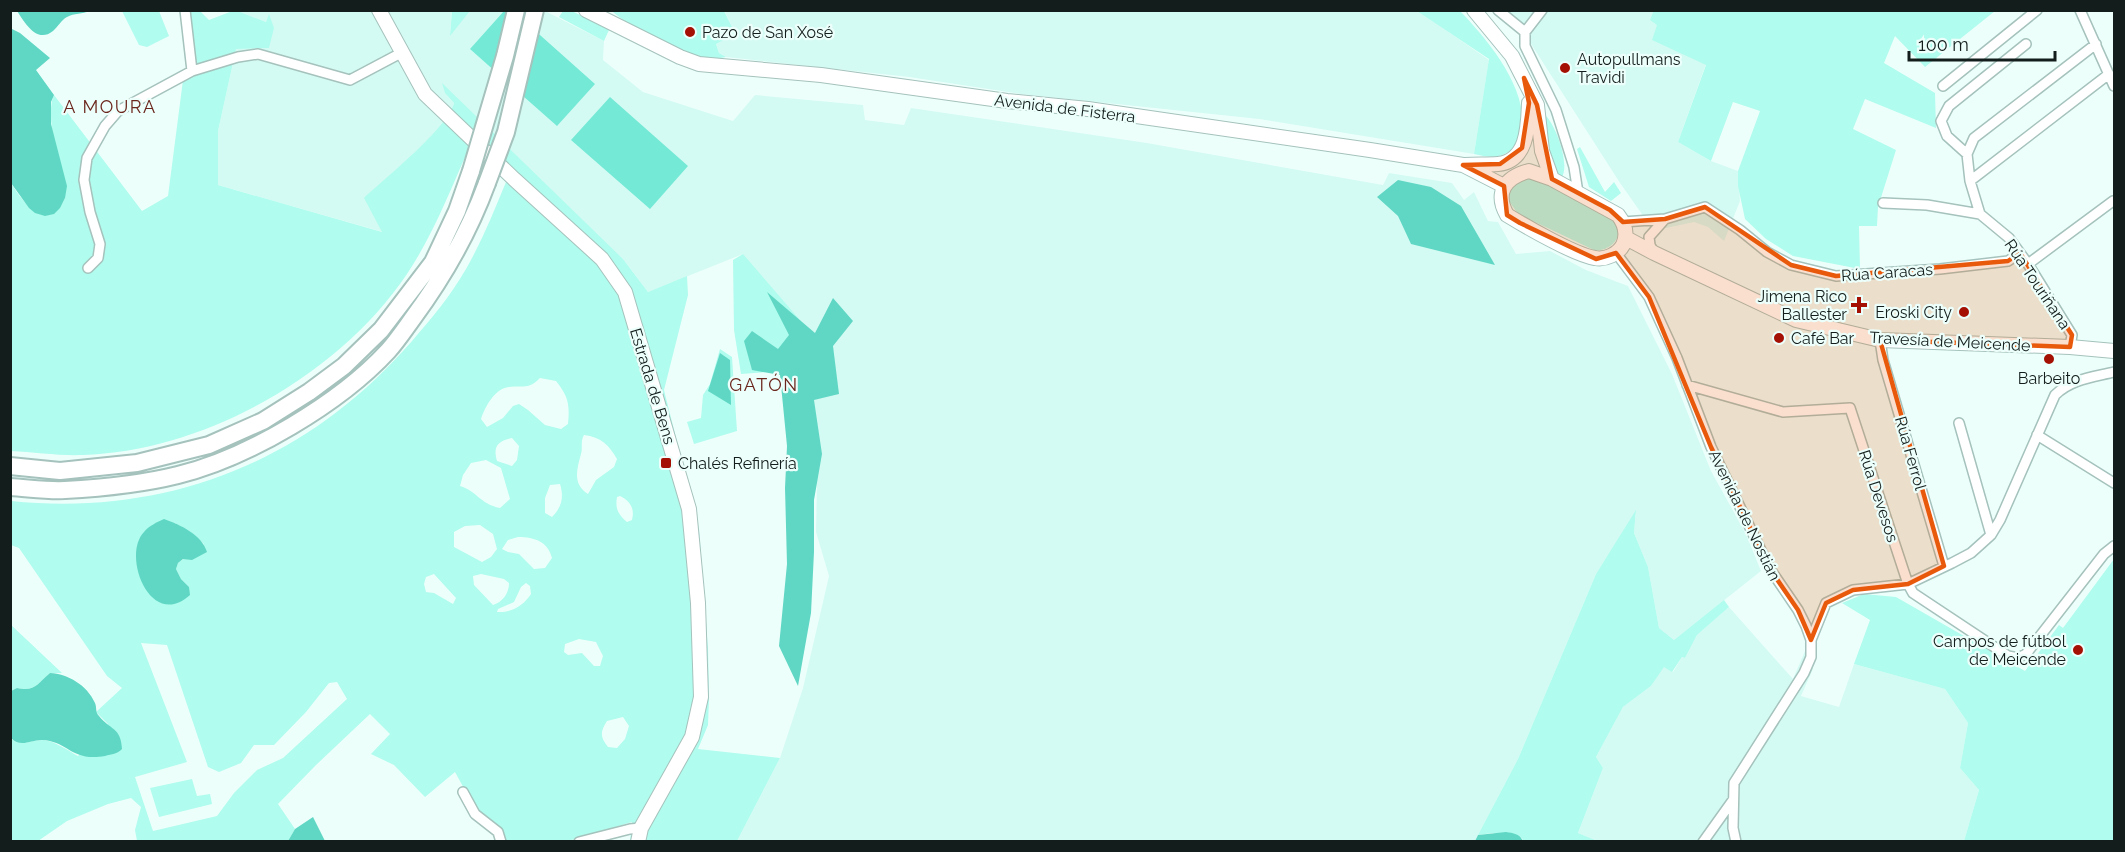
<svg xmlns="http://www.w3.org/2000/svg" width="2125" height="852" font-family="Raleway,sans-serif">
<style>
.built{fill:#d4fbf3}
.green{fill:#b0fcee;fill-rule:evenodd}
.forest{fill:#60d7c4}
.water{fill:#74e9d6}
.lines{fill:none;stroke-linecap:round;stroke-linejoin:round}
.street-casing{stroke:#a5c2bc;stroke-width:12}
.secondary-casing{stroke:#a5c2bc;stroke-width:16}
.highway-casing{stroke:#a5c2bc;stroke-width:20}
.street{stroke:#fff;stroke-width:9}
.secondary{stroke:#fff;stroke-width:14}
.highway{stroke:#fff;stroke-width:16}
.highway-bridge-casing{stroke:#a5c2bc;stroke-width:20;stroke-linecap:butt}
.highway-bridge{stroke:#fff;stroke-width:16}
.marked{fill:#e8590c;fill-opacity:0.2;stroke:#e8590c;stroke-width:4.5;stroke-linejoin:round}
.poi-dot{fill:#a51004;stroke:#edfffb;stroke-width:2}
.labels{text-anchor:middle;stroke-width:4.5;stroke-linejoin:round;paint-order:stroke}
.poi-label{font-size:16px;fill:#131e1c;stroke:#edfffb;text-anchor:start}
.street-label{font-size:16px;fill:#131e1c;stroke:#edfffb}
.neighbourhood-label{font-size:18px;letter-spacing:1.5px;fill:#6b261d;stroke:#edfffb}
</style>
<rect width="100%" height="100%" fill="#edfffb"/>
<path class="built" d="M235,10L452,11L450,35L470,11H545L604,41L603,60L643,92L733,121L755,95L863,105L865,120L904,125L911,108L1147,143L1383,185L1389,173L1452,183L1464,200L1474,192L1488,221L1498,222L1516,254L1550,251L1586,270L1628,286L1672,374L1711,471L1746,534L1761,571L1674,640L1659,628L1648,567L1634,533L1636,512L1596,574L1518,759L1475,841H737L780,758L803,688L829,576L816,532L818,427L743,254L648,292L623,259L445,93L454,103L452,112L442,126L383,232L218,185V131L236,49L269,48V15L266,22Z
M724,10H1417L1489,60L1474,154L1259,119L1021,94L909,77L726,57L719,53L716,44L730,37L733,29Z
M1504,11H1714L1695,59L1706,64L1678,142L1711,161L1738,171L1740,201L1724,241L1708,227L1694,222L1661,229L1656,234L1620,183L1515,19Z
M1729,607L1793,679L1805,651L1813,669L1801,696L1839,707L1854,664L1945,689L1968,723L1960,768L1979,790L1964,841L1597,842L1578,833L1603,768L1596,757L1623,707L1651,686L1664,666L1673,672L1682,657L1685,658L1697,635Z"/>
<path class="green" d="M235,10L266,22L269,14L274,28L269,48L236,49L218,131V185L382,232L364,198C384,179 449,127 454,103L445,93L442,83L623,259L648,292L687,276L688,295L664,390L699,529L708,649L709,699L708,725L698,749L780,758L737,841H630L632,822L568,841H505C499,831 492,826 483,817C471,803 464,788 455,772L425,797L394,765L371,754L390,734L370,714L316,765L278,804L295,829L288,841H137L135,830L141,807L131,798L108,804L67,821L38,841H11L10,738C21,747 31,740 43,740C55,741 67,750 78,756L108,724L96,712L122,688L107,676L19,548L11,545V501C168,517 308,461 412,341C432,318 451,295 466,269C482,241 494,211 506,182L469,148C450,191 433,235 407,274C339,375 205,451 83,455C59,456 34,452 11,451V183C24,204 48,235 65,198C61,174 44,114 54,95L142,211L168,196L183,80L193,75L188,66L181,11H200L209,20ZM540,378L556,381C568,396 570,404 568,424L561,429L545,425L528,410L519,404L513,406L503,418L487,427L481,419C485,407 495,388 509,387C524,385 528,390 540,378ZM584,435C601,437 609,445 617,459L614,467L596,480L588,494C572,484 577,469 581,454C583,447 580,442 584,435ZM512,438L519,446L517,460L512,466L497,461C493,447 497,441 512,438ZM486,460L501,468L510,499L500,508C480,504 477,491 460,486L463,475L471,463ZM560,484C564,497 562,507 552,517L545,513V498L550,485ZM620,496C630,501 635,508 632,520L627,522C618,514 615,509 617,497ZM175,523L204,544L178,563L176,569L181,579L189,587L137,546ZM480,525L493,534L497,549L491,557L482,562L454,547V532L465,526ZM518,537C535,537 548,542 552,558L545,568L534,569L519,554L508,552L502,549L508,540ZM434,574L456,598L453,604L434,593L426,592L424,584L426,577ZM481,574L504,579L509,583C509,593 503,602 493,605L474,585L473,576ZM526,583L530,586L531,594C523,606 511,613 497,612L498,609L514,602L521,587ZM579,639L596,642L603,656L600,666H594L582,653L568,655L564,652L565,644ZM141,643L167,645L208,767L219,772L241,763L254,745H274L306,712L329,683L337,682L347,699L283,758L257,770L234,793L217,816L153,831L135,777L187,762ZM623,717L629,726L625,739L617,748L608,747C600,737 600,732 607,721Z
M452,10L470,11L450,36L452,11Z
M1654,10L1995,11L1925,67L1895,36L1884,63L1935,93L1936,128L1865,99L1853,129L1896,150L1878,207L1877,226H1859L1860,269L1793,256L1766,239L1745,219L1738,186V171L1760,111L1733,102L1711,161L1678,142L1706,65L1652,40L1657,25L1650,20Z
M122,11H159L169,36L147,47L139,45Z
M563,11H572L609,30L604,41L559,17Z
M612,11H724L733,29L730,37L716,44L719,53L726,57C715,59 705,59 694,57C676,53 624,23 612,11Z
M1417,11H1460C1488,40 1531,91 1521,134C1520,140 1520,143 1516,146C1502,159 1491,158 1474,154L1489,59Z
M1544,114C1556,124 1570,164 1562,177L1556,174L1548,151Z
M1580,147L1605,192L1614,182L1621,193L1611,201L1589,187L1577,149Z
M1527,178H1534L1610,215C1626,231 1617,249 1596,251L1518,214L1509,201C1509,187 1515,183 1527,178Z
M743,254L812,334L806,369L741,374L734,330L733,260Z
M720,349L732,357L737,431L694,444L687,422L701,418L703,395L710,384Z
M1636,510L1634,533L1648,567L1659,628L1674,640L1724,600L1729,607L1697,635L1685,658L1682,657L1672,672L1664,667L1651,686L1623,707L1596,757L1603,768L1578,833L1597,841H1523L1522,838L1493,833L1478,835L1518,759L1596,574Z
M2114,559V841H1964L1979,790L1960,768L1968,723L1945,689L1854,664L1870,620L1842,603L1864,594L1896,597L2025,671L2059,625L2063,628Z
M10,624L62,673H50C37,684 35,692 17,688L11,691Z
M192,779L197,796L210,794L212,804L159,817L150,788Z"/>
<path class="forest" d="M17,11H89C83,14 74,13 67,17C61,20 58,27 53,31C37,44 25,23 17,11Z
M12,29L20,33L50,58L36,70L54,95L51,102V124L67,186L65,198L60,208L54,214L45,216L35,213L29,208L11,183Z
M1398,180L1431,187L1461,206L1495,265L1411,244L1398,216L1377,197Z
M767,292L815,333L833,298L853,321L833,346L839,394L814,400L822,454L814,500V552L811,613L798,686L779,646L787,564L785,488L787,446L780,375L752,370L744,341L752,331L778,349L789,335Z
M720,353L730,360L731,405L708,391Z
M164,519C181,525 202,535 207,552L192,560L183,559L178,563L176,569L181,579L189,587L190,595C151,631 121,556 144,532C149,526 157,522 164,519Z
M50,673C68,674 87,685 95,703C97,708 95,712 99,716C110,730 121,727 122,749C117,754 112,754 105,756C71,762 68,741 42,740C30,740 21,748 11,738V691L17,688C35,692 37,684 50,673Z
M313,817L325,841H288L295,829Z
M1506,832C1513,833 1520,834 1523,841H1475L1478,835Z"/>
<path class="water" d="M504,11H513L595,84L557,126L470,49Z
M610,97L688,166L650,209L571,140Z"/>
<g class="lines">
<g class="street-casing">
<path id="street" d="M185,10L192,71
M1498,10L1525,32
M1542,10L1525,32V46L1556,110L1574,167L1578,193
M2080,10L2114,86
M1943,86L2037,10
M1967,154L1947,136L1941,121L1949,106L2026,44
M1970,181L2109,74
M1883,203L1927,205L1980,214
M1623,222L1665,219L1705,207L1740,230L1767,252L1791,265L1836,276L1940,269L2008,261L2020,253
M1616,253L1649,297L1677,358L1711,447L1770,569L1798,610L1806,626L1811,640V657L1804,673L1734,783L1733,828L1736,842
M1654,253L1650,245L1649,237L1665,219
M2028,264L2113,201
M88,268L98,258L100,244L90,212L84,180L87,158L105,126L118,111L192,71L238,57L258,54L350,80L401,53
M1880,340L1883,360L1944,566
M2070,347L2072,335L2028,264L2009,238L1980,214L1970,181L1967,154L1974,138L2096,44
M1687,385L1783,412L1850,408L1908,584L1913,593L2008,656L2018,658L2026,654L2104,554L2114,546
M1959,423L1991,535
M2037,435L2114,483
M1811,640L1826,603L1853,590L1908,584L1952,563L1971,553L1991,535L2000,520L2055,395C2071,379 2094,377 2114,372
M463,792L475,814L498,832L501,842
M579,842L630,829L641,828
M1703,842L1733,800"/>
</g>
<g class="secondary-casing">
<path id="secondary" d="M379,10L425,94L514,179L602,259L625,292L689,509L698,603L701,697L692,737L641,828L638,842
M586,10L680,57L699,64L821,75L1007,101L1088,109L1370,150L1463,165L1504,186
M1474,10L1512,56L1537,105L1542,151L1552,179
M1465,165C1476,164 1487,165 1498,164C1528,161 1528,126 1529,103
M1529,171L1552,179L1618,215C1625,224 1628,234 1623,245C1618,254 1606,260 1595,258C1575,255 1525,226 1507,215C1494,192 1506,177 1529,171Z
M1626,238L1654,253L1796,320L1880,340L2070,347L2114,351"/>
</g>
<g class="highway-casing">
<path id="highway" d="M10,466L60,471L137,463L209,445L263,421L309,392L344,366L381,330L433,262L457,211L471,171
M10,487C28,488 47,491 65,490C102,488 142,484 178,475C248,458 340,403 388,351C397,341 405,329 413,318C444,276 469,232 487,183"/>
</g>
<use href="#street" class="street"/>
<use href="#secondary" class="secondary"/>
<use href="#highway" class="highway"/>
<g class="highway-bridge-casing">
<path id="highway-bridge" d="M471,171L505,56L516,10
M487,183L506,132L535,10"/>
</g>
<use href="#highway-bridge" class="highway-bridge"/>
</g>
<path class="marked" d="M1524,78L1537,105L1552,179L1610,210L1623,222L1665,219L1705,207L1791,265L1836,276L2008,261L2020,253L2072,335L2070,347L1880,340L1944,566L1908,584L1853,590L1826,603L1811,640L1798,610L1770,569L1711,447L1649,297L1616,253L1596,259L1520,223L1507,215L1504,186L1463,165L1500,164L1522,148L1529,103Z"/>
<g class="poi-dot">
<circle cx="690" cy="32" r="6"/>
<circle cx="1565" cy="68" r="6"/>
<path d="M1856 296h6v6h6v6h-6v6h-6v-6h-6v-6h6z"/>
<circle cx="1964" cy="312" r="6"/>
<circle cx="1779" cy="338" r="6"/>
<circle cx="2049" cy="359" r="6"/>
<rect x="660" y="457" width="12" height="12" rx="3"/>
<circle cx="2078" cy="650" r="6"/>
</g>
<g class="labels">
<g class="poi-label">
<text x="702" y="38">Pazo de San Xosé</text>
<text x="1577" y="65">Autopullmans<tspan x="1577" dy="18">Travidi</tspan></text>
<text x="1847" y="302" text-anchor="end">Jimena Rico<tspan x="1847" dy="18">Ballester</tspan></text>
<text x="1952" y="318" text-anchor="end">Eroski City</text>
<text x="1791" y="344">Café Bar</text>
<text x="2049" y="384" text-anchor="middle">Barbeito</text>
<text x="678" y="469">Chalés Refinería</text>
<text x="2066" y="647" text-anchor="end">Campos de fútbol<tspan x="2066" dy="18">de Meicende</tspan></text>
</g>
<g class="street-label">
<text transform="translate(1065 108) rotate(7)" y="6">Avenida de Fisterra</text>
<text transform="translate(1887 272) rotate(-4)" y="6">Rúa Caracas</text>
<text transform="translate(2038 284) rotate(56)" y="6">Rúa Touriñana</text>
<text transform="translate(1950 341) rotate(3)" y="6">Travesía de Meicende</text>
<text transform="translate(653 386) rotate(73)" y="6">Estrada de Bens</text>
<text transform="translate(1911 453) rotate(74)" y="6">Rúa Ferrol</text>
<text transform="translate(1879 496) rotate(72)" y="6">Rúa Devesos</text>
<text transform="translate(1745 515) rotate(64)" y="6">Avenida de Nostián</text>
</g>
<g class="neighbourhood-label">
<text x="110" y="113">A MOURA</text>
<text x="764" y="391">GATÓN</text>
</g>
</g>
<rect width="2125" height="852" fill="none" stroke="#131e1c" stroke-width="24"/>
<path d="M1909 51v9h146v-9" fill="none" stroke="#131e1c" stroke-width="3"/>
<text x="1918" y="51" font-size="18" fill="#131e1c" stroke="#edfffb" stroke-width="4.5" paint-order="stroke">100 m</text>
</svg>
